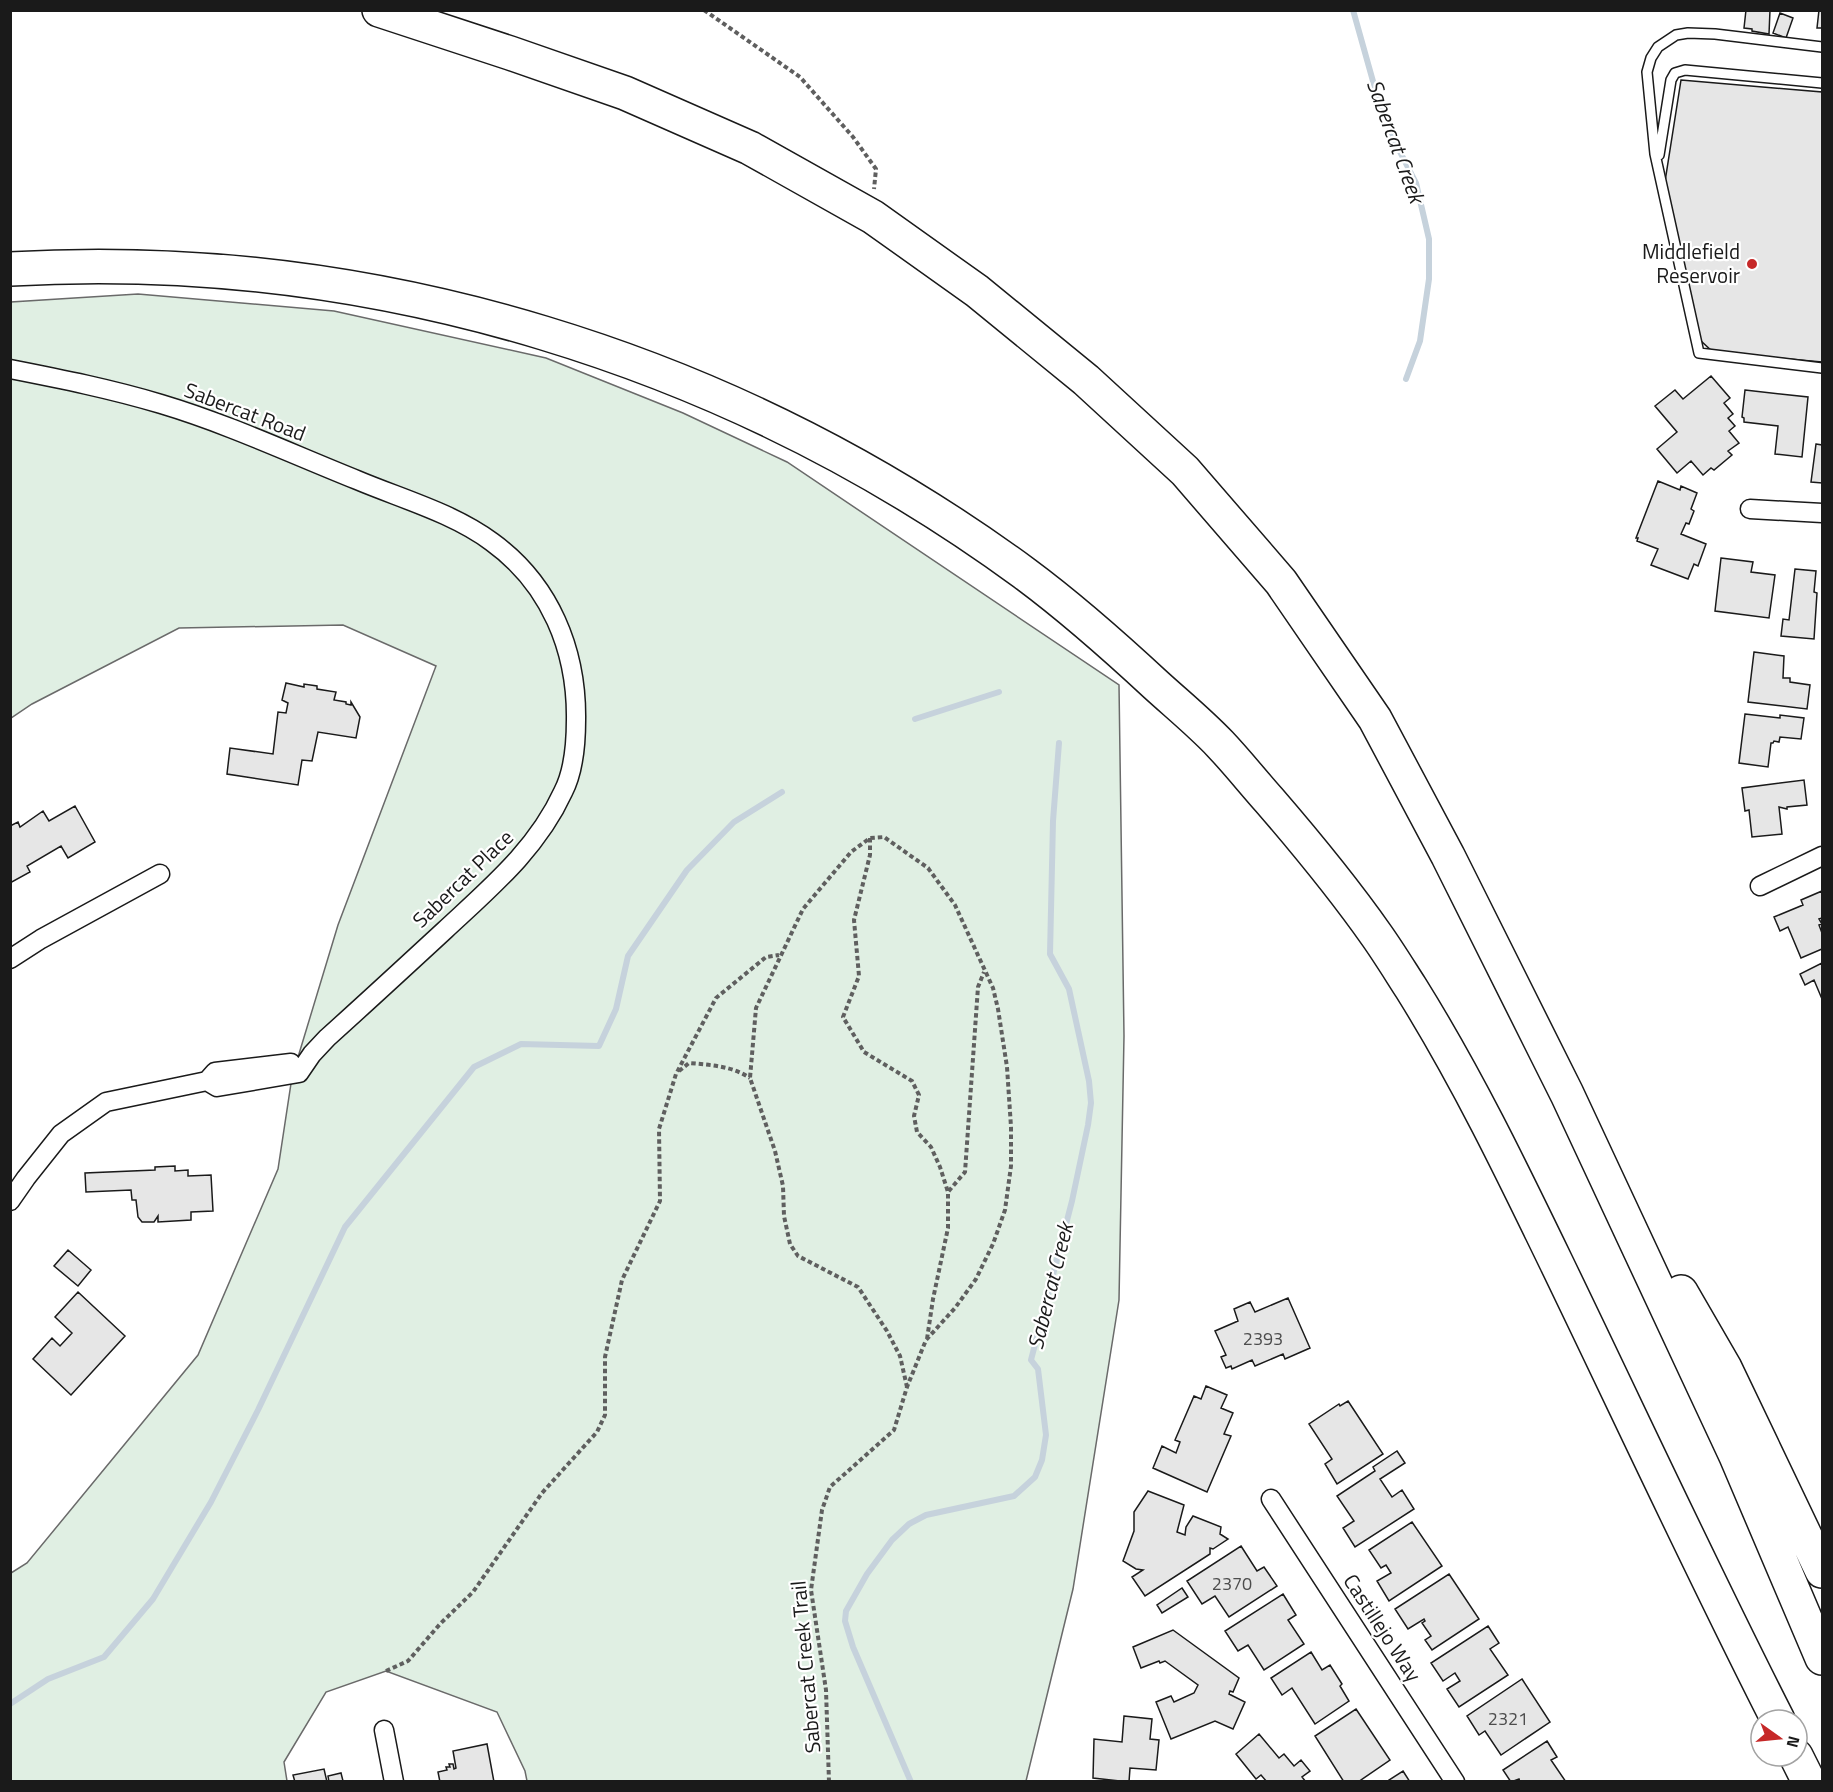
<svg xmlns="http://www.w3.org/2000/svg" width="1833" height="1792" font-family="'Titillium Web',sans-serif">
<style>
.green{fill:#e0efe3;stroke:#6a6a6a;stroke-width:1.5}
.lines{fill:none;stroke-linecap:round;stroke-linejoin:round}
.stream{stroke:#c6d2dc;stroke-width:6}
.building{fill:#e6e6e6;stroke:#1a1a1a;stroke-width:1.5}
.lane-casing{stroke:#1a1a1a;stroke-width:12}
.street-casing{stroke:#1a1a1a;stroke-width:21}
.highway-casing{stroke:#1a1a1a;stroke-width:36}
.path{stroke:#5f5f5f;stroke-width:4;stroke-dasharray:4.5 3;stroke-linecap:butt}
.lane{stroke:#fff;stroke-width:9}
.street{stroke:#fff;stroke-width:18}
.highway{stroke:#fff;stroke-width:33}
.poi-dot{fill:#c62828;stroke:#fff;stroke-width:2}
.labels{text-anchor:middle;stroke-width:4.5;stroke-linejoin:round;paint-order:stroke}
.number-label{font-size:18px;fill:#4d4d4d}
.poi-label{font-size:21px;fill:#1a1a1a;stroke:#fff;text-anchor:end}
.street-label{font-size:21px;fill:#1a1a1a;stroke:#fff}
.water-label{font-size:22px;font-style:italic;fill:#1a1a1a;stroke:#fff}
</style>
<rect width="100%" height="100%" fill="#fff"/>
<path class="green" d="M138,294L334,311L546,358L683,413L787,462L1119,685L1124,1036L1119,1300L1073,1589L1026,1781H527L525,1771L497,1712L386,1671L326,1692L284,1762L287,1781H11V1573L27,1563L198,1355L278,1169L292,1077L338,925L436,666L343,625L179,628L32,704L11,718V302Z"/>
<g class="lines">
<path class="stream" d="M1353,10L1376,92L1396,144L1416,183L1429,239V279L1420,341L1406,379
M915,719L999,692
M10,1704L48,1679L104,1657L153,1599L211,1502L258,1410L345,1227L474,1067L521,1044L599,1046L616,1009L628,956L687,870L734,822L782,792
M911,1782L853,1647L845,1621L846,1611L867,1574L892,1540L909,1524L926,1515L1014,1496L1035,1477L1042,1460L1046,1435L1038,1369L1031,1360L1072,1201L1088,1125L1091,1103L1089,1081L1069,989L1050,954L1053,821L1059,743"/>
</g>
<path class="building" d="M1746,10H1770L1769,34L1752,31V29L1744,28Z
M1819,10H1822V28H1817Z
M1780,13L1793,18L1786,38L1773,33Z
M1681,80L1822,92V362L1713,352L1700,340L1664,188Z
M1711,376L1730,398L1724,403L1733,414L1728,418L1735,426L1729,431L1739,443L1728,451L1732,455L1714,470L1711,468L1703,475L1691,461L1677,473L1657,449L1677,432L1655,406L1675,390L1683,399Z
M1745,390L1808,397L1802,457L1775,454L1778,426L1744,422V418L1742,417Z
M1816,444L1822,445V483L1811,482Z
M1658,481L1680,490L1681,486L1697,493L1691,509L1694,511L1689,524L1686,523L1681,534L1706,544L1698,566L1694,564L1688,579L1651,565L1658,549L1637,541L1638,538H1636Z
M1721,558L1753,562L1751,572L1775,575L1769,618L1715,611Z
M1795,569L1816,571L1814,592L1817,593L1814,639L1781,636L1783,619L1789,620Z
M1754,652L1784,656L1783,678H1790V682L1810,685L1807,709L1748,702Z
M286,683L304,687V684L317,686V689L336,692L334,700L346,702V704L351,705V702L360,717L356,738L318,732L312,761L302,760L298,785L227,774L230,748L273,754L278,712L286,713L288,703L282,700Z
M1745,714L1780,718V715L1804,718L1801,739L1780,737L1779,742L1774,741L1773,743H1771L1768,767L1739,763Z
M1804,780L1807,805L1787,807V809L1779,807L1782,834L1752,837L1749,810L1745,811L1742,788Z
M75,806L95,842L68,858L61,846L27,866L30,872L10,883V826L18,822L20,827L43,811L49,821Z
M1822,891V918L1819,919L1822,924L1819,925L1822,933V949L1801,958L1788,927L1780,931L1774,917L1803,905L1801,900Z
M1822,963V999L1814,980L1805,985L1800,974Z
M175,1166V1171L188,1170V1176L211,1175L213,1211L191,1212V1220L158,1222V1216L154,1222H142L138,1217L136,1200H132L131,1190L86,1192L85,1173L155,1170V1167Z
M68,1250L91,1270L78,1286L54,1266Z
M78,1292L125,1336L71,1395L33,1359L52,1338L60,1346L72,1333L55,1317Z
M1288,1298L1310,1348L1285,1359L1283,1354L1255,1366L1252,1360L1232,1369L1231,1366L1226,1368L1221,1357L1226,1355L1215,1331L1238,1321L1234,1309L1250,1302L1255,1312Z
M1206,1386L1227,1395L1221,1408L1233,1413L1224,1434L1231,1436L1207,1492L1153,1468L1162,1446L1176,1453L1180,1442L1175,1440L1194,1396L1201,1399Z
M1348,1401L1383,1454L1337,1484L1325,1464L1332,1459L1309,1424L1339,1404L1340,1406Z
M1397,1451L1405,1463L1380,1479L1392,1497L1402,1490L1414,1509L1355,1547L1343,1528L1354,1521L1337,1496L1375,1471L1373,1467Z
M1148,1491L1184,1505L1177,1532L1185,1535L1186,1527L1193,1516L1221,1527L1220,1534L1228,1539L1213,1549L1210,1548V1554L1145,1596L1132,1577L1143,1570L1136,1569L1123,1561L1134,1531V1512Z
M1412,1522L1442,1566L1389,1601L1377,1581L1391,1573L1386,1565L1381,1568L1369,1550Z
M1241,1546L1257,1571L1264,1567L1277,1586L1229,1617L1215,1596L1202,1604L1187,1581Z
M1449,1574L1479,1619L1432,1650L1425,1640L1431,1636L1422,1623L1425,1621L1424,1619L1408,1629L1395,1609Z
M1182,1588L1188,1597L1162,1613L1157,1605Z
M1283,1594L1296,1615L1288,1620L1304,1644L1264,1670L1248,1645L1238,1651L1225,1631Z
M1488,1626L1499,1643L1490,1649L1508,1675L1459,1707L1447,1689L1460,1681L1455,1673L1443,1681L1431,1663Z
M1173,1630L1239,1678L1233,1692L1230,1691L1229,1694L1245,1702L1233,1729L1215,1721L1171,1739L1156,1702L1171,1696L1174,1702L1194,1693L1198,1685L1165,1661L1160,1663L1159,1661L1141,1668L1133,1647Z
M1311,1652L1322,1670L1330,1665L1342,1684L1340,1686L1349,1701L1315,1724L1292,1688L1282,1695L1271,1678Z
M1522,1679L1550,1722L1501,1755L1485,1731L1479,1735L1467,1716Z
M1356,1709L1390,1760L1358,1782H1344L1315,1736Z
M1124,1716L1152,1719L1150,1739L1159,1740L1156,1770L1130,1768L1129,1782L1093,1778L1094,1739L1122,1742Z
M1259,1734L1279,1758L1284,1754L1294,1766L1301,1760L1310,1771L1302,1777L1306,1782H1267L1261,1775L1256,1779L1236,1754Z
M1547,1741L1557,1757L1551,1760L1566,1782H1520L1519,1779L1511,1782L1503,1770Z
M487,1744L494,1782H440L438,1772L447,1770L446,1767H450L449,1764H453L454,1769L456,1768L453,1751Z
M324,1769L327,1782H295L293,1775Z
M1403,1771L1410,1782H1386Z
M341,1773L343,1781L347,1782H329L328,1776Z"/>
<g class="lines">
<g class="lane-casing">
<path id="lane" d="M1822,47L1715,34L1688,33L1676,35L1658,47L1651,58L1647,72L1655,154L1699,353L1822,368
M1659,155L1671,80L1675,73L1685,70L1822,83"/>
</g>
<g class="street-casing">
<path id="street" d="M10,369C61,379 111,389 161,404C228,424 292,454 357,480C402,499 453,513 492,542C550,584 577,650 576,720C576,744 574,771 563,792C537,849 490,888 445,930C406,966 367,1002 327,1038L312,1054L299,1073L217,1087L207,1081
M1750,509L1822,513
M1760,886L1822,856
M10,959L41,939L160,874
M10,1201L26,1178L61,1134L106,1102L207,1081L215,1072L291,1063
M1271,1499L1455,1782
M384,1730L394,1782"/>
</g>
<g class="highway-casing">
<path id="highway" d="M379,10L510,53L625,93L750,148L873,217L977,291L1086,380L1185,471L1281,582L1375,719L1448,856L1567,1094L1736,1456L1822,1658
M10,269C372,248 732,359 1024,573C1070,607 1114,646 1156,685C1178,705 1200,723 1220,744C1237,762 1253,782 1269,800C1307,844 1344,889 1377,936C1389,953 1400,971 1411,988C1466,1076 1511,1169 1556,1262C1630,1415 1701,1569 1778,1720
M1681,1292L1725,1368L1822,1571
M1796,1756L1809,1782"/>
</g>
<path class="path" d="M704,10L800,77L853,137L876,169L874,189
M870,838V855L854,920L859,976L843,1017L864,1052L912,1081L919,1095L914,1116L917,1132L931,1147L940,1167L948,1192
M679,1071L689,1063C711,1065 732,1066 750,1078
M927,1339L933,1299L948,1228V1192L965,1172L978,987L984,972
M386,1671L408,1661L440,1624L473,1592L542,1493L597,1432L605,1415V1357L622,1280L660,1201L659,1129L676,1074L716,998L766,957L779,955
M829,1782L826,1690L811,1590L822,1510L830,1487L894,1430L907,1387L926,1340L955,1308L976,1279L993,1244L1005,1210L1011,1166V1127L1007,1067L998,1009L993,988L955,905L928,868L884,837L870,838L851,852L803,909L756,1008L750,1078L775,1151L783,1186L784,1216L790,1244L798,1256L858,1287L887,1331L900,1356L907,1387"/>
<use href="#lane" class="lane"/>
<use href="#street" class="street"/>
<use href="#highway" class="highway"/>
</g>
<circle class="poi-dot" cx="1752" cy="264" r="6"/>
<g class="labels">
<g class="number-label">
<text x="1263" y="1345">2393</text>
<text x="1232" y="1590">2370</text>
<text x="1508" y="1725">2321</text>
</g>
<g class="poi-label">
<text x="1740" y="259">Middlefield<tspan x="1740" dy="24">Reservoir</tspan></text>
</g>
<g class="street-label">
<text transform="translate(245 412) rotate(21)" y="7">Sabercat Road</text>
<text transform="translate(463 879) rotate(-44)" y="7">Sabercat Place</text>
<text transform="translate(1382 1628) rotate(57)" y="7">Castillejo Way</text>
<text transform="translate(806 1667) rotate(-95)" y="7">Sabercat Creek Trail</text>
</g>
<g class="water-label">
<text transform="translate(1396 141) rotate(70)" y="8">Sabercat Creek</text>
<text transform="translate(1050 1286) rotate(-76)" y="8">Sabercat Creek</text>
</g>
</g>
<rect width="1833" height="1792" fill="none" stroke="#1a1a1a" stroke-width="24"/>
<g transform="translate(1779 1738) rotate(105)"><circle r="28" fill="#ffffff" stroke="#a3a3a3" stroke-width="1.5"/>
<path d="M0-4.5L10 22L0 15L-10 22Z" fill="#c62828"/>
<text y="-9" font-size="16" font-weight="bold" text-anchor="middle" fill="#1a1a1a">N</text>
</g>
</svg>
